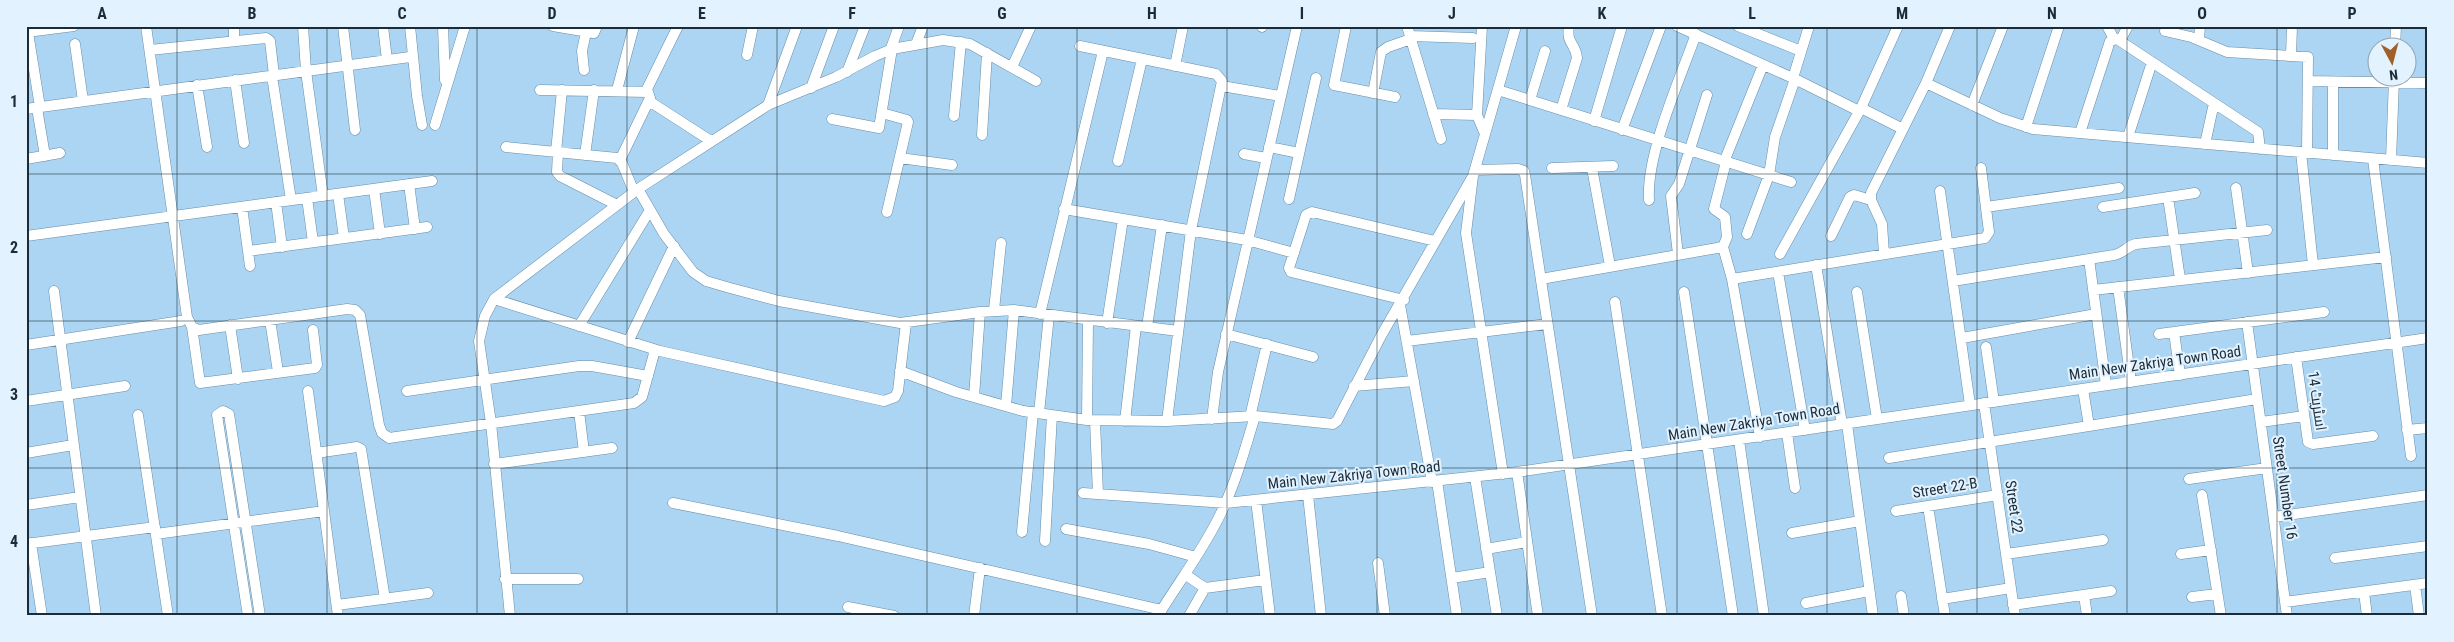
<svg xmlns="http://www.w3.org/2000/svg" width="2454" height="642" font-family="'Roboto Condensed',Cairo,sans-serif">
<style>
.lines{fill:none;stroke-linecap:round;stroke-linejoin:round}
.minor-casing{stroke:#668da9;stroke-width:11}
.minor{stroke:#fff;stroke-width:10}
.grid{fill:none;stroke:#1b2b37;stroke-width:1;stroke-opacity:0.55}
.labels{text-anchor:middle;stroke-width:4;stroke-linejoin:round;paint-order:stroke}
.street-label{font-size:15px;fill:#1b2b37;stroke:#e2f2fe}
.neatline{fill:none;stroke:#1b2b37;stroke-width:2}
.grid-label{font-size:16px;text-anchor:middle;font-weight:bold;fill:#1b2b37}
</style>
<rect width="100%" height="100%" fill="#acd5f3"/>
<g class="lines">
<g class="minor-casing">
<path id="minor" d="M27,26L40,107
M146,26L187,317L192,327L200,383L315,368L317,365L313,330
M234,26V41
M303,26L306,71L323,196
M343,26L355,130
M383,26L387,60
M410,26L417,96L422,125
M443,26L445,80
M553,26L594,33L597,26
M1346,26L1334,85L1395,97
M1407,26L1441,139
M1482,26L1477,115L1485,134
M1677,26L1795,79L1859,111
M1738,26L1801,51
M2107,26L2114,39
M1262,27V26
M2165,31L2191,37L2227,52L2308,57L2307,153
M27,32L74,26
M1410,36L1473,38
M2199,40L2200,26
M2120,41L2128,26
M75,44L83,101
M916,44L923,26
M1080,46L1216,74L1222,81L1191,230L1167,421
M2395,48L2396,26
M150,50L266,38L270,41L274,75
M890,51L899,26
M747,55L753,26
M2291,56L2292,26
M1175,66L1183,26
M1012,67L1031,26
M584,70L582,51L587,27
M847,72L865,26
M272,76L291,200
M1793,78L1809,26
M235,80L244,143
M2308,81L2428,83
M2333,82V155
M1926,83L2000,118L2033,129L2428,163
M197,85L207,147
M1222,86L1280,96
M811,88L834,26
M540,90L648,92L650,98L620,160
M617,90L634,26
M1498,90L1791,182
M646,91L678,26
M1373,93L1381,52L1388,47L1411,39
M1530,100L1545,51
M649,101L711,141
M768,105L797,26
M1972,105L2003,26
M37,108L45,156
M1861,108L1903,129
M26,109L410,57
M1561,110L1577,58C1576,43 1566,45 1569,26
M882,113L907,120L908,122L887,212
M1433,114L1477,115
M954,116L961,42
M832,119L879,128L892,49
M1594,121L1622,26
M435,125L465,26
M2026,127L2059,26
M1622,130L1661,26
M2080,133L2110,41L2117,39L2258,132L2260,149
M982,135L987,53
M2128,137L2152,62
M2205,144L2214,103
M506,147L617,158L622,163L634,192
M1269,147L1299,153
M556,152L562,90
M558,152L557,172L560,176L617,205
M2301,152L2313,265
M1244,154L1266,158
M585,155L594,90
M900,158L952,165
M26,159L60,153
M2373,159L2411,456
M2391,160L2394,79
M1118,161L1142,59
M1724,162L1763,65
M1726,162L1714,209L1725,217L1727,237L1723,247L1732,279L1760,437
M1552,168L1613,166
M1592,168L1610,266
M1475,170L1518,169L1524,171L1525,175L1592,616
M409,184L415,229
M2236,188L2248,273
M374,189L380,234
M638,189L664,234L693,272L706,281L730,288L779,301L900,323L980,312L1014,310L1178,331
M1940,191L1970,405
M338,194L344,238
M2168,197L2180,279
M307,198L313,242
M1289,199L1316,78
M1649,200C1646,154 1680,79 1696,34
M276,202L282,247
M242,207L250,266
M1986,207L2119,188
M2103,207L2195,193
M1064,209L1247,240L1294,253
M1747,234L1769,175L1775,137L1795,79
M26,236L432,181
M1831,236L1850,197L1854,195L1871,200
M248,251L427,227
M1678,254L1671,196L1679,184L1707,95
M1780,254L1861,108L1898,26
M1884,254L1882,224L1871,200V193L1926,83L1950,26
M2089,259L2106,385
M1816,265L1842,424
M1778,272L1805,430
M1541,279L1723,247
M1732,279L1985,238L1989,232L1981,168
M1953,281L2114,255C2124,253 2127,246 2136,244L2267,230
M2118,287L2131,382
M2093,290L2386,257
M54,291L96,616
M1684,292L1733,616
M1857,292L1877,419
M494,299L660,351L884,401L895,397L898,391L906,323
M1404,300L1291,272L1289,268L1306,215L1312,212L1435,241
M1615,302L1662,616
M1400,305L1432,482
M994,310L1001,243
M1040,314L1103,51
M270,320L278,372
M2247,322L2287,616
M1107,323L1123,219
M230,325L238,379
M579,326L650,210
M192,327L199,330L347,309L355,310L360,315L379,425L382,433L389,438L634,403L642,397L655,350
M1147,327L1162,225
M2174,332L2180,375
M1226,334L1313,357
M2159,334L2324,312
M1962,338L2096,314
M1407,341L1547,324
M628,342L674,246
M26,345L181,321
M1986,347L1994,402
M2296,357L2308,442L2313,444L2373,436
M900,371L956,392L1023,411L1087,420L1167,421L1255,416L1333,424L1337,421L1381,336L1473,176
M1354,386L1414,381
M2083,389L2089,426
M308,391L338,616
M407,391L579,366H592L648,376
M974,397L980,312
M26,401L125,386
M1984,403L2015,616
M1006,406L1014,310
M579,411L584,452
M1039,413L1049,315
M138,415L168,616
M1250,417L1267,344
M1212,419L1218,372L1297,26
M1087,420L1088,321
M1095,421L1098,494
M1125,421L1136,326
M2261,422L2304,416
M1847,424L1873,616
M2407,430L2428,428
M1787,433L1795,488
M1739,440L1764,616
M26,453L73,445
M316,453L357,447L361,449L385,599
M1889,458L2257,399
M494,464L612,448
M1517,472L1538,616
M1503,474L1466,233L1473,176L1516,26
M1475,477L1497,616
M2189,479L2267,468
M1437,481L1457,616
M1083,493L1226,503L1517,472L2428,338
M1308,495L1321,616
M2202,495L2221,616
M1256,500L1270,616
M673,503L838,536L1162,610
M26,505L80,497
M1928,506L1945,616
M1896,511L1998,495
M2274,517L2428,495
M1066,529L1149,544L1196,557
M1022,532L1033,412
M1792,533L1860,521
M156,534L324,511
M1045,541L1052,415
M31,543L42,616
M26,544L155,527
M1486,549L1527,542
M2006,554L2103,540
M2181,554L2211,550
M2335,558L2428,546
M1378,563L1385,616
M1186,575L1205,588L1265,580
M1452,578L1490,572
M505,579H578
M2415,585L2419,616
M2364,592L2367,616
M2084,595L2087,616
M1901,596L1904,616
M2192,597L2217,594
M1942,599L2011,588
M2285,602L2428,583
M1806,603L1869,591
M337,605L428,593
M2013,605L2111,591
M848,607L894,616
M1159,614C1180,580 1204,549 1221,513C1236,482 1245,449 1255,416
M248,616L217,415L223,411L229,414L260,616
M510,616L491,423L479,341L485,316L494,299L638,189L768,105L836,77L875,56L892,49L943,40L970,44L1036,81
M974,616L980,568
M1189,616L1205,588"/>
</g>
<use href="#minor" class="minor"/>
</g>
<path class="grid" d="M177,26V616M327,26V616M477,26V616M627,26V616M777,26V616M927,26V616M1077,26V616M1227,26V616M1377,26V616M1527,26V616M1677,26V616M1827,26V616M1977,26V616M2127,26V616M2277,26V616M26,174H2428M26,321H2428M26,468H2428"/>
<g class="labels">
<g class="street-label">
<text transform="translate(2155 363) rotate(-8)" y="5">Main New Zakriya Town Road</text>
<text transform="translate(2317 401) rotate(82)" y="5">اسٹریٹ 14</text>
<text transform="translate(1754 422) rotate(-9)" y="5">Main New Zakriya Town Road</text>
<text transform="translate(1354 475) rotate(-6)" y="5">Main New Zakriya Town Road</text>
<text transform="translate(1945 488) rotate(-9)" y="5">Street 22-B</text>
<text transform="translate(2285 488) rotate(82)" y="5">Street Number 16</text>
<text transform="translate(2014 507) rotate(82)" y="5">Street 22</text>
</g>
</g>
<rect width="2454" height="642" fill="none" stroke="#e2f2fe" stroke-width="55"/>
<g transform="translate(2392 62) rotate(173)"><circle r="24" fill="#e2f2fe" stroke="#92a2ae"/>
<path d="M0-4L9 19L0 12L-9 19Z" fill="#9f6127"/>
<text y="-8" font-size="14" font-weight="bold" text-anchor="middle" fill="#1b2b37">N</text>
</g>
<rect x="28" y="28" width="2398" height="586" class="neatline"/>
<g class="grid-label">
<text x="102" y="19">A</text>
<text x="252" y="19">B</text>
<text x="402" y="19">C</text>
<text x="552" y="19">D</text>
<text x="702" y="19">E</text>
<text x="852" y="19">F</text>
<text x="1002" y="19">G</text>
<text x="1152" y="19">H</text>
<text x="1302" y="19">I</text>
<text x="1452" y="19">J</text>
<text x="1602" y="19">K</text>
<text x="1752" y="19">L</text>
<text x="1902" y="19">M</text>
<text x="2052" y="19">N</text>
<text x="2202" y="19">O</text>
<text x="2352" y="19">P</text>
<text x="14" y="107">1</text>
<text x="14" y="253">2</text>
<text x="14" y="400">3</text>
<text x="14" y="547">4</text>
</g>
</svg>
